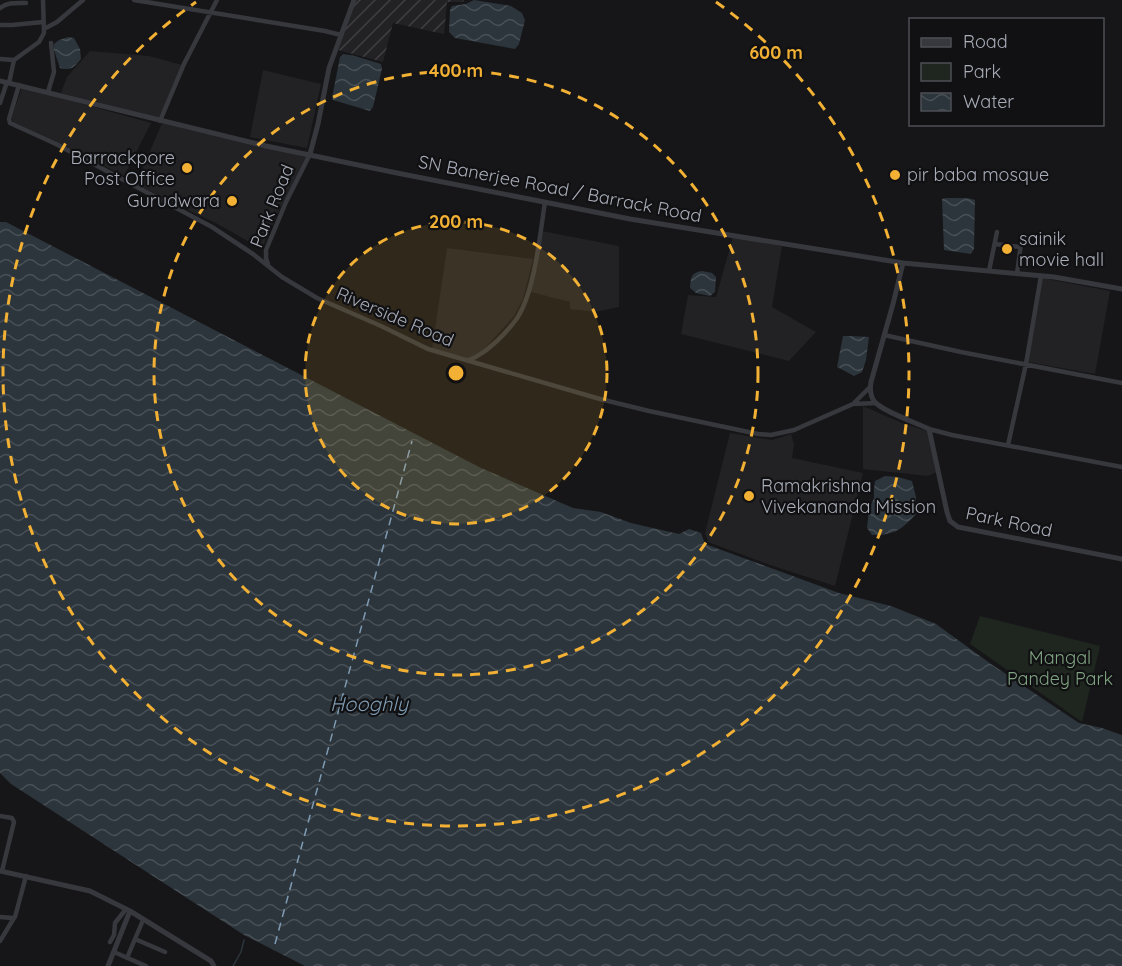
<svg xmlns="http://www.w3.org/2000/svg" width="1122" height="966" font-family="Quicksand,sans-serif">
<style>
.built{fill:#222225}
.industrial{fill:url(#industrial-furrows)}
.park{fill:#1e261f}
.water{fill:url(#water-waves)}
.lines{fill:none;stroke-linecap:round;stroke-linejoin:round}
.stream{stroke:#2c353c;stroke-width:1.5}
.ferry{stroke:#7f9bb3;stroke-width:1.5;stroke-dasharray:8 6;stroke-linecap:butt}
.minor{stroke:#37383d;stroke-width:4.5}
.tertiary{stroke:#37383d;stroke-width:5}
.ring{fill:none;stroke:#f2b134;stroke-width:3;stroke-dasharray:10 8}
.poi-dot{fill:#f2b134;stroke:#111113;stroke-width:2}
.labels{text-anchor:middle;stroke-width:4.5;stroke-linejoin:round;paint-order:stroke}
.poi-label{font-size:18px;fill:#a8adb8;stroke:#111113;text-anchor:start}
.street-label{font-size:18px;fill:#a8adb8;stroke:#111113}
.park-label{font-size:18px;fill:#7fa381;stroke:#111113}
.water-label{font-size:20px;font-style:italic;fill:#7f9bb3;stroke:#111113}
.centre{fill:#f2b134;stroke:#111113;stroke-width:3}
.ring-label{font-size:18px;text-anchor:middle;font-weight:bold;fill:#f2b134;stroke:#111113;stroke-width:4.5;stroke-linejoin:round;paint-order:stroke}
</style>
<defs>
<pattern id="industrial-furrows" width="10" height="10" patternUnits="userSpaceOnUse" patternTransform="scale(1.5)"><rect width="10" height="10" fill="#222225"/><path d="M-1 1l2-2M0 10L10 0M9 11l2-2" fill="none" stroke="#3f3f43"/></pattern>
<pattern id="water-waves" width="16" height="10" patternUnits="userSpaceOnUse" patternTransform="scale(1.5)"><rect width="16" height="10" fill="#2c353c"/><path d="M0 5q4-4 8 0t8 0" fill="none" stroke="#485056"/></pattern>
</defs>
<rect width="100%" height="100%" fill="#161618"/>
<path class="built" d="M90,51L149,56L182,65L160,118L61,93L67,77Z
M263,70L321,84L307,148L250,137Z
M22,87L151,123L124,176L59,143L13,122L12,117Z
M162,123L259,147L307,155L277,215L262,249L214,222L196,214L136,184Z
M542,231L619,246V307L595,312L570,309V302L531,292L536,270Z
M733,237L782,246L772,307L816,332L789,361L681,334L688,295L716,297Z
M447,248L533,259L523,299L514,316L474,360L432,349Z
M1042,278L1110,291L1095,374L1028,362Z
M863,406L902,423L930,432L937,472L928,476L863,469Z
M730,433L772,440L791,434L794,445L792,458L863,473L835,586L770,565L708,542L705,533Z"/>
<path class="industrial" d="M356,0H464L463,2H447L444,34L393,23L383,62L338,50Z"/>
<path class="park" d="M980,616L1100,646L1082,722L970,644Z"/>
<path class="water" d="M474,0L511,6L522,13L525,20L519,44L515,49L455,38L449,32L450,10L452,6L466,4Z
M68,37L74,38L80,49L81,59C74,67 72,71 60,68L54,50V44L59,40Z
M343,54L355,56L381,64L382,69L373,107L370,111L333,100L332,98L340,57Z
M946,198H967L975,200L974,249L971,254L944,250L942,199Z
M0,222H6L481,468L573,508L601,512L631,523L679,534L689,529L701,533L705,544L839,593L891,606L936,624L991,664L1079,723L1102,728L1122,735V966H305L244,935L11,784L0,773Z
M702,271L712,273L716,277L715,292L710,296L696,293L690,288C691,277 691,273 702,271Z
M843,336H849L869,337L866,360L862,372L854,376L837,367Z
M885,476L898,477L912,481L916,497V514C901,530 895,535 872,535L867,528L869,509L874,498V489L875,481Z"/>
<g class="lines">
<path class="stream" d="M233,966L241,952L244,940"/>
<path class="ferry" d="M275,944L412,441"/>
<path class="minor" d="M134,0L325,31L341,35
M0,8C7,2 16,3 26,3
M0,25H12L43,22
M44,29L57,22L83,0
M0,59L14,60
M9,83L14,60L39,42L44,33L43,0
M19,85L9,119L10,123L56,144L212,227L253,254L282,277L317,298L381,326L428,349L600,399L649,411L758,434L771,435L794,430L853,404L876,403
M48,92L54,72L51,43
M0,103L7,82
M160,121L184,64L217,0
M995,244L1020,247
M268,264L266,258V250L286,202L310,154
M989,271L997,232
M1017,274L1022,235
M884,335L961,352L1122,383
M467,361C480,356 488,349 498,340C506,332 514,324 519,315C535,288 540,234 545,202
M853,404L870,387
M929,429L952,435L1122,467
M1008,445L1026,364L1041,276
M0,816L12,818L14,822L2,871
M0,917L13,918L15,917L26,876
M135,939L165,952
M0,941L14,918
M110,942L114,935L115,923L126,909
M114,952L146,966
M127,958L143,920"/>
<path class="tertiary" d="M0,81L266,146L397,173L630,219L903,263L1054,277L1122,289
M310,154L318,124L329,68L354,0
M903,263L893,304L871,382C870,388 870,395 874,401C881,411 917,423 929,429L947,512L950,521L958,527L1122,559
M0,871L90,891L130,911L211,961L214,966
M108,966L130,911"/>
</g>
<circle cx="456" cy="373" r="151" fill="#f2b134" fill-opacity=".12"/>
<g class="ring">
<circle cx="456" cy="373" r="151"/>
<circle cx="456" cy="373" r="302"/>
<path d="M716 2A453 453 0 1 1 196 2"/>
</g>
<g class="poi-dot">
<circle cx="187" cy="168" r="6"/>
<circle cx="895" cy="175" r="6"/>
<circle cx="232" cy="201" r="6"/>
<circle cx="1007" cy="249" r="6"/>
<circle cx="749" cy="496" r="6"/>
</g>
<g class="labels">
<g class="poi-label">
<text x="175" y="164" text-anchor="end">Barrackpore<tspan x="175" dy="21">Post Office</tspan></text>
<text x="907" y="181">pir baba mosque</text>
<text x="220" y="207" text-anchor="end">Gurudwara</text>
<text x="1019" y="245">sainik<tspan x="1019" dy="21">movie hall</tspan></text>
<text x="761" y="492">Ramakrishna<tspan x="761" dy="21">Vivekananda Mission</tspan></text>
</g>
<g class="street-label">
<text transform="translate(560 189) rotate(11)" y="6">SN Banerjee Road / Barrack Road</text>
<text transform="translate(272 206) rotate(-68)" y="6">Park Road</text>
<text transform="translate(395 317) rotate(23)" y="6">Riverside Road</text>
<text transform="translate(1009 522) rotate(12)" y="6">Park Road</text>
</g>
<g class="park-label">
<text x="1060" y="664">Mangal<tspan x="1060" dy="21">Pandey Park</tspan></text>
</g>
<g class="water-label">
<text x="369" y="711">Hooghly</text>
</g>
</g>
<circle cx="456" cy="373" r="9" class="centre"/>
<g class="ring-label">
<text x="776" y="59">600 m</text>
<text x="456" y="77">400 m</text>
<text x="456" y="228">200 m</text>
</g>
<rect x="909" y="18" width="195" height="108" fill="#111113" stroke="#4d4f55" stroke-width="1.5"/>
<rect x="921" y="38" width="30" height="9" fill="#37383d" stroke="#4d4f55" stroke-width="1.5"/>
<text x="963" y="48" font-size="18" fill="#a8adb8">Road</text>
<rect x="921" y="63" width="30" height="18" fill="#1e261f" stroke="#4d4f55" stroke-width="1.5"/>
<text x="963" y="78" font-size="18" fill="#a8adb8">Park</text>
<rect x="921" y="93" width="30" height="18" fill="url(#water-waves)" stroke="#4d4f55" stroke-width="1.5"/>
<text x="963" y="108" font-size="18" fill="#a8adb8">Water</text>
</svg>
